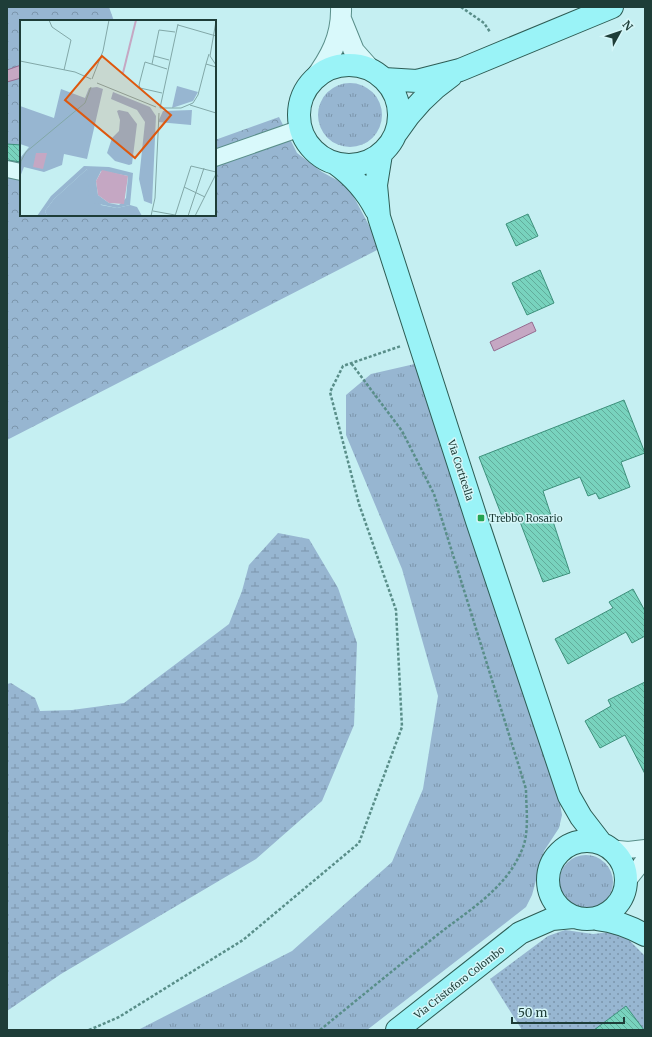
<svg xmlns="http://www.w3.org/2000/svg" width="652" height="1037" font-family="Merriweather,serif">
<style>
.grass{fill:url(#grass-tufts)}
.forest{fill:url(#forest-crowns)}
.wetland{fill:url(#wetland-marsh)}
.garden{fill:url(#garden-dots)}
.water{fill:#c5a7c3;stroke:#946c90}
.building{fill:url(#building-back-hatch);stroke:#3d907b}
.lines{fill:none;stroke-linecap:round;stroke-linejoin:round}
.minor-casing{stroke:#598e89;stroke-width:18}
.tertiary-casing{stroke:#598e89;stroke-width:22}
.primary-casing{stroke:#2d5c54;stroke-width:24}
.path{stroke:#598e89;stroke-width:2.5;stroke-dasharray:3 2;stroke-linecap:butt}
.minor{stroke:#d9f9fb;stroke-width:16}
.tertiary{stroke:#d9f9fb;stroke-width:20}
.primary{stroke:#9af3f7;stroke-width:22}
.poi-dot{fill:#24a350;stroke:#d5f6f8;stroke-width:1.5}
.labels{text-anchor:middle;stroke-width:3;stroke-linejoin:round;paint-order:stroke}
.street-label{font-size:10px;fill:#1e3d38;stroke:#d5f6f8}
.poi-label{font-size:10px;fill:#1e3d38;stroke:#d5f6f8;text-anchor:start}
.inset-river{fill:none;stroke:#c5a7c3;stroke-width:2}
.inset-road{fill:none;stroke:#82a8a8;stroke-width:1}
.view{fill:#de580e;fill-opacity:0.15;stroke:#de580e;stroke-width:2}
.inset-edge{fill:none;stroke:#1e3d38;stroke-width:2}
</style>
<defs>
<pattern id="grass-tufts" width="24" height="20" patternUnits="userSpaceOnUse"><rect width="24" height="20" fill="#97b6d1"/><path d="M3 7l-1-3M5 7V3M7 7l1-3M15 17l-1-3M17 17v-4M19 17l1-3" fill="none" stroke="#7b95ab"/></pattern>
<pattern id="forest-crowns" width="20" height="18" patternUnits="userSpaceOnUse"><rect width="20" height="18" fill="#97b6d1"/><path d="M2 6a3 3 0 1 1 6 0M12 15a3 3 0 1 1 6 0" fill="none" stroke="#7b95ab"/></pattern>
<pattern id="wetland-marsh" width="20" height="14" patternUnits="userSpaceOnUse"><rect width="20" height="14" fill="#97b6d1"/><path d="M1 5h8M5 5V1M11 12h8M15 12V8" fill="none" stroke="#7b95ab"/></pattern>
<pattern id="garden-dots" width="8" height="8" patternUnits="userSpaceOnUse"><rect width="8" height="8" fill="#97b6d1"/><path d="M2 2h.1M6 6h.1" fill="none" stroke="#7b95ab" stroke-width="1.8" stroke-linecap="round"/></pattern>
<pattern id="building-back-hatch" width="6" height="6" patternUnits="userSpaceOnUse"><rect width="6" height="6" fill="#78d3be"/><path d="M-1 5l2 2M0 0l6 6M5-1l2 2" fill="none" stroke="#62ac9b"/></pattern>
</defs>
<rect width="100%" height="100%" fill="#c5eff2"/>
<path class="grass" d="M318 115a32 32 0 1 1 64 0a32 32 0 1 1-64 0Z
M419,363L558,792L562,815L559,828L544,851L532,895L526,907L367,1030H138L292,951L392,862L423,789L438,696L402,569L346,435V395L371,374Z
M559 882a27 27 0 1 1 54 0a27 27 0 1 1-54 0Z"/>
<path class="forest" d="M7,7H109L114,21H21V215H215V140L279,117L297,153L322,172L348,186L381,248L7,440Z"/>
<path class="wetland" d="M278,533L309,539L338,588L357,643L354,725L322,801L256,859L61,974L7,1011V684L11,683L35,698L40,711L72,710L124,703L229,624L242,591L249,565Z"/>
<path class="garden" d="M565,930L593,934L620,931L645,956V1030H522L490,979L548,936Z"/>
<path class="water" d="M21,65V78L7,82V70Z
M532,322L536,331L494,351L490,342Z"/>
<path class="building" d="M7,144L21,145V162L7,160Z
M528,214L538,236L516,246L506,224Z
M540,270L554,303L527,315L512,283Z
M624,400L645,453L621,462L630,487L599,499L596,493L588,496L580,477L543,491L570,573L543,582L517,514L503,519L479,457Z
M633,589L645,611V636L632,643L626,632L568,664L555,639L613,608L609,602Z
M645,682V774L625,735L600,748L585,721L611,706L608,700Z
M626,1006L644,1030H594Z"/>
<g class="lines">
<g class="minor-casing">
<path id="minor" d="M215,158L301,128
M7,169L21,172
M609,848L628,850L645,848
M627,882L645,859"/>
</g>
<g class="tertiary-casing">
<path id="tertiary" d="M341,19L354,51L370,69
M313,81C330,58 342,37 341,7"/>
</g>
<g class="primary-casing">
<path id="primary" d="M299 115a50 50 0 1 1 100 0a50 50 0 1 1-100 0Z
M384,79L417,81L460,70L612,7
M397,132C412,109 428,92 451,76
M381,154L376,185L379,217L477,521L569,796L581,817L601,843
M335,163C353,176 366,190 376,210
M548 880a39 39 0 1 1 78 0a39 39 0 1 1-78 0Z
M597,919C615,921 629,926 645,935
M397,1030L520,933L552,919L573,917"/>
</g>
<path class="path" d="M461,7L484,23L490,32
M89,1030L119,1017L243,940L359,843L402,727L396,610L359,504L330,392L343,366L401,346
M320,1030C358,999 397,967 436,936C467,911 504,891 521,852C530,834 526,809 526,789L434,494L402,431L351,363"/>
<use href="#minor" class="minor"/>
<use href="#tertiary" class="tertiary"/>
<use href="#primary" class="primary"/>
</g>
<rect class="poi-dot" x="477" y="514" width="8" height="8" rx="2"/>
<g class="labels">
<g class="street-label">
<text transform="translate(461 470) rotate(72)" y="4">Via Corticella</text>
<text transform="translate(459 982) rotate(-38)" y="4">Via Cristoforo Colombo</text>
</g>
<g class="poi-label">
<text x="489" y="522">Trebbo Rosario</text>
</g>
</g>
<g transform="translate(20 20)">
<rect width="196" height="196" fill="#c5eff2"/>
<path d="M93,72L130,87L136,96L132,184L124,181L119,159L125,102L117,90L91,79ZM67,149L81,185L97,188L110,185L117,187L122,196H27L25,191L34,179Z" fill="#97b6d1"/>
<path d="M77,67L83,69L67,139L44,134L42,145L24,152L4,147L0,157L1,137L9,127L0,124V86L34,98L41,69L65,78L69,68ZM64,146L89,147L113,153L110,185L97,188L74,183L69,176L67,149L34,179L25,191L27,196H17L31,176ZM81,151L108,156L106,178L99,185L89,183L78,175L76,161Z" fill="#97b6d1" fill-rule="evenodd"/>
<path d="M99,90L108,92L117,104L112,144L109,145L95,141L87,133L92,118L99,111L100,100L97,91Z" fill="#97b6d1"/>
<path d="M157,66L178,72L173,81L152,88ZM172,90L171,105L138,102L143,91Z" fill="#97b6d1"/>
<path d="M16,133H27L23,149L13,147ZM82,150L108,156L104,184L89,183L78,175L76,161Z" fill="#c5a7c3"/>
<path class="inset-river" d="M103,53L116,0"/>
<path class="inset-road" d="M29,0L32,7L51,20L44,50M196,1L190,36L196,45M158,5L196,16M189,34L186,44L196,47M134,36L149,40M0,41L55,52L71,59M132,44L139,10L155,12M72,59L83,31L89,0M77,63L136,87M142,73L120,68L119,65L125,42L147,49M170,85L196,93M140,88L158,4M140,88H161L173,83L178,75L186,44M0,154L1,141L6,132L65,83L71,67M164,167L185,177M133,191L155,195M131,196L135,178L139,93M155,196L171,146L196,152M168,196L184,148M175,196L196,154"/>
<path class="view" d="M82,36L151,95L115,138L45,80Z"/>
<rect width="196" height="196" class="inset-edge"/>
</g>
<rect width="652" height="1037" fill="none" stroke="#1e3d38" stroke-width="16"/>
<g transform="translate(620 32) rotate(50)" stroke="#d5f6f8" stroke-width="3" paint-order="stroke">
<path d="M0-3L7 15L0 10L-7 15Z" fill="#1e3d38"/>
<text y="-6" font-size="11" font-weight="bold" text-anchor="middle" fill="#1e3d38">N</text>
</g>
<path d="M512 1017v6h112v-6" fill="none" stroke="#1e3d38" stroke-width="2"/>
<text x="518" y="1017" font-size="12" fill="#1e3d38" stroke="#d5f6f8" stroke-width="3" paint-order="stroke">50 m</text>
</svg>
